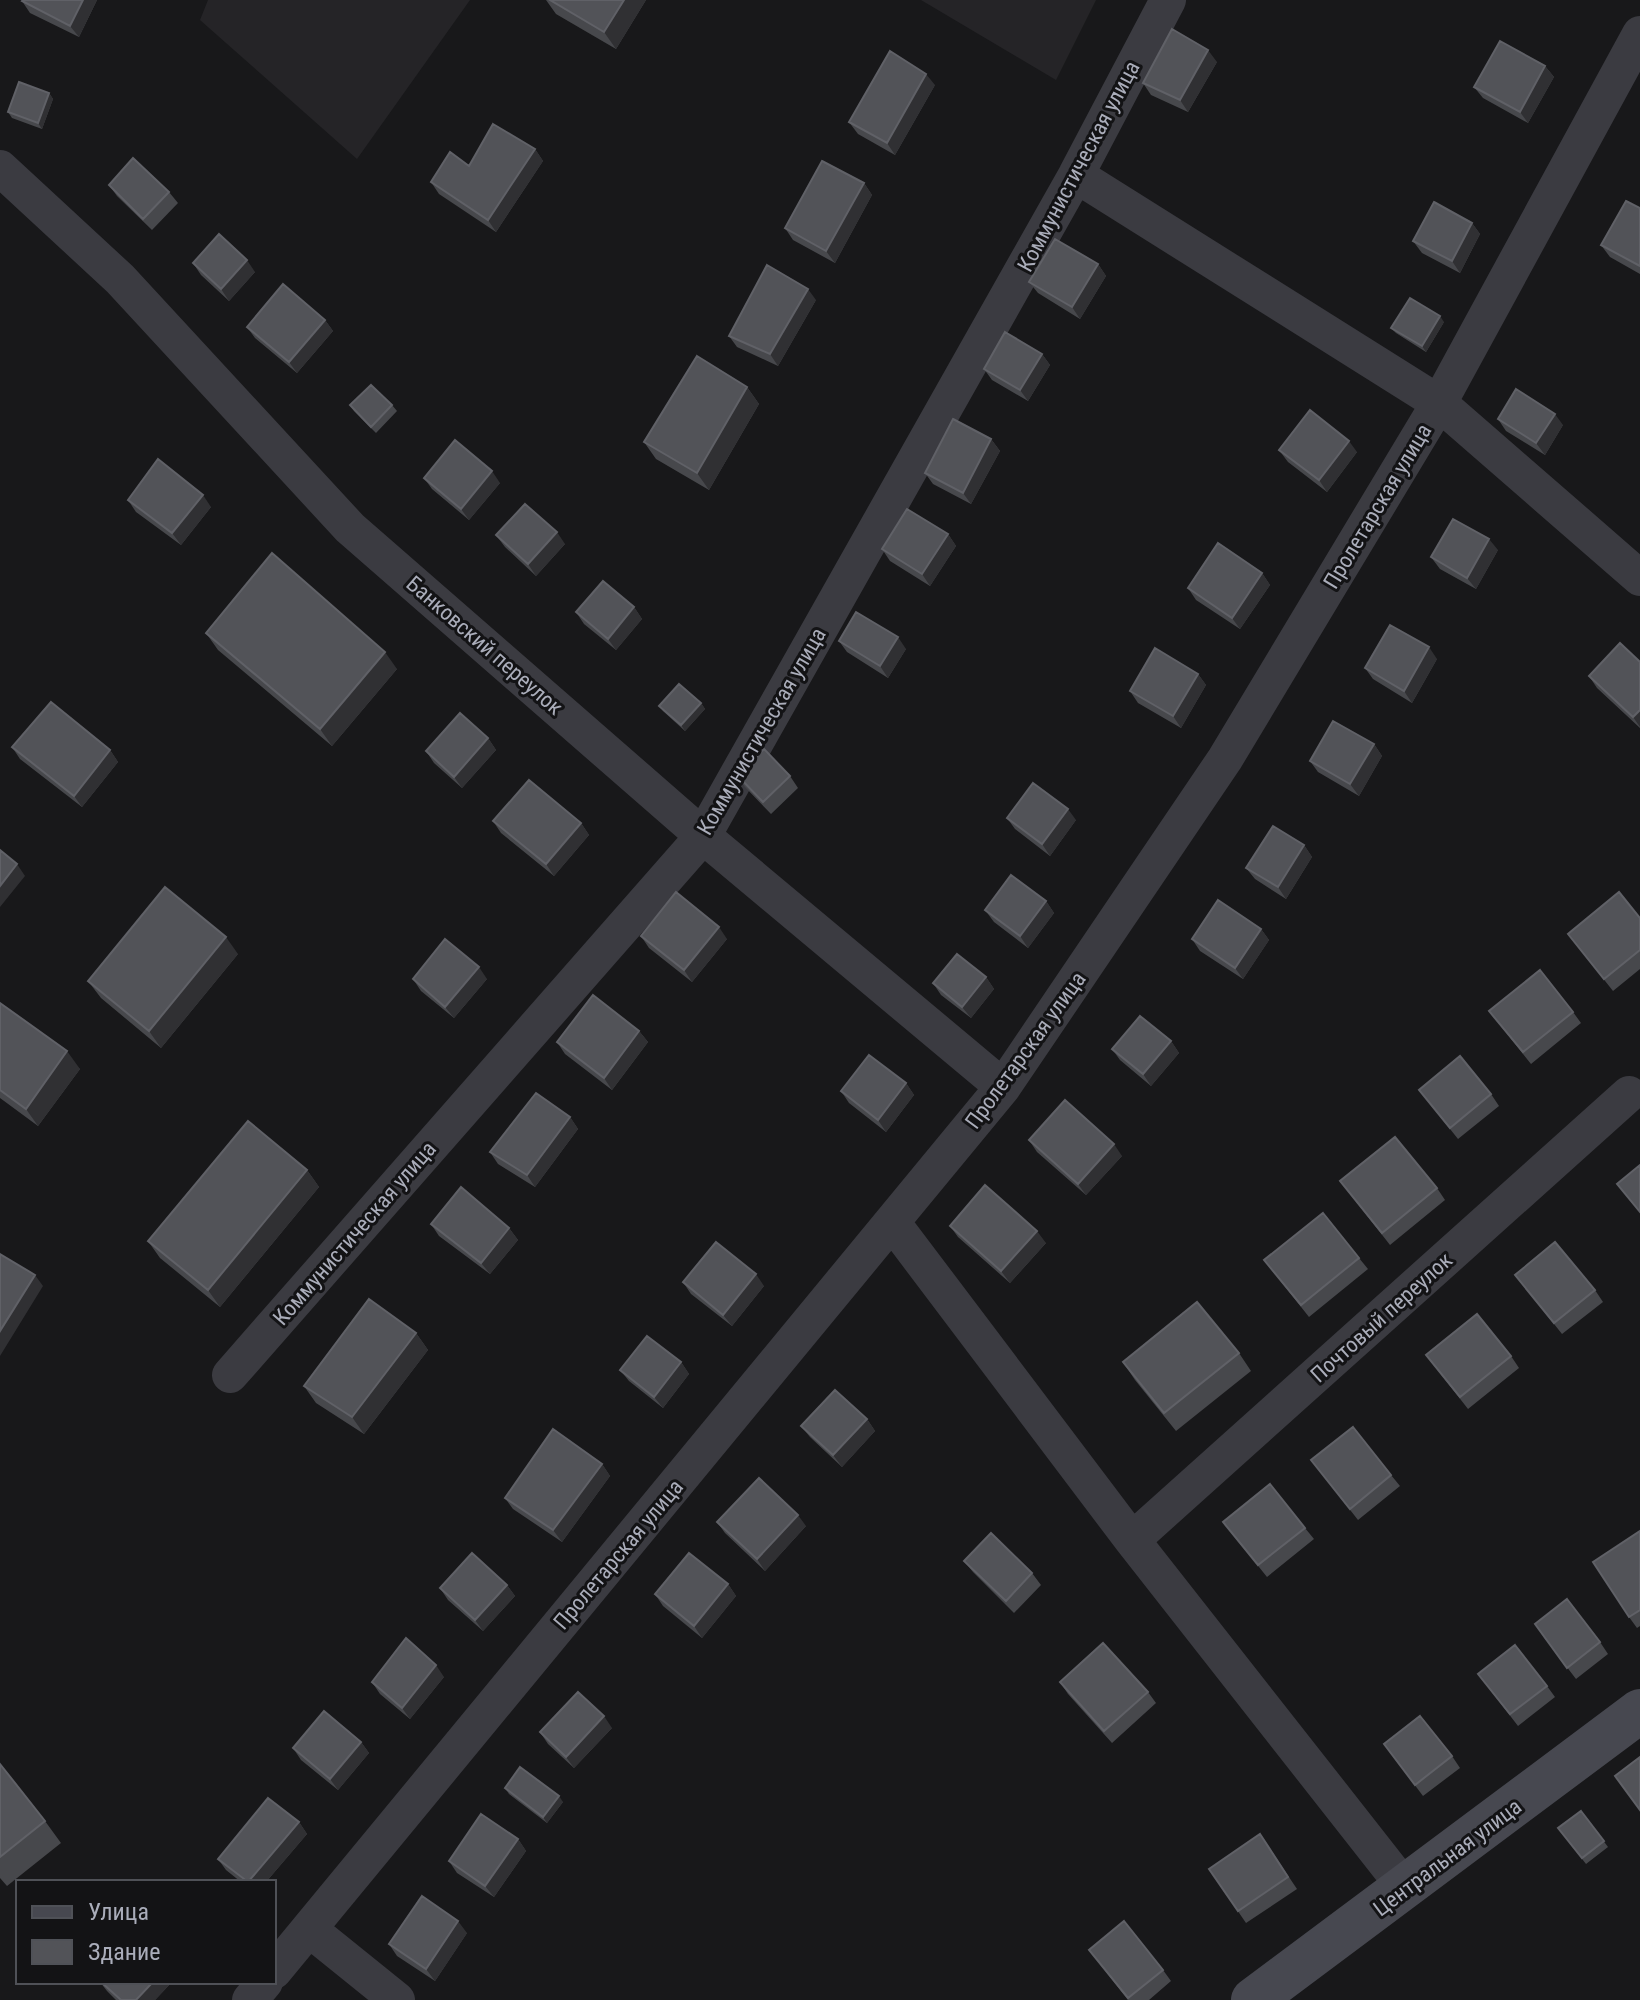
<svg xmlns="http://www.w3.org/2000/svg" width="1640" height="2000" font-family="'Roboto Condensed',sans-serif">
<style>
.built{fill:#252427}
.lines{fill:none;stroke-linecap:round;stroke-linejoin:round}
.minor{stroke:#3b3b41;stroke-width:36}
.secondary{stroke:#474850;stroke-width:44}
.wall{fill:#47484c}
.shaded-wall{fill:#303033}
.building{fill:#525358;stroke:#606167;stroke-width:2}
.labels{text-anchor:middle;stroke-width:6;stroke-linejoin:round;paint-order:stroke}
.street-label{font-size:22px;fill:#aaadba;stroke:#131315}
</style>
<rect width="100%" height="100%" fill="#18181a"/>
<path class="built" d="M208,0H470L357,159L200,20Z
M921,0H1096L1056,80Z"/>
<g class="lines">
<path class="minor" d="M0,168L120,279L350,528L703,836L1003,1087
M1076,175L1439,403L1640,578
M892,1222L1132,1540L1406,1889
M230,1375L703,836L1076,175L1168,0
M1132,1540L1629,1094
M309,1929L397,2000
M274,1971L1003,1087L1225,759L1439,403L1640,34
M250,2000L265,1982"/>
<path class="secondary" d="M1253,2000L1640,1711"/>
</g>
<path class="wall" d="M97,0L79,37L30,13L22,1Z
M546,0H646L616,49L556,14Z
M1217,62L1188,112L1151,95L1143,83Z
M1545,66L1554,77L1528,123L1483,98L1474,87Z
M935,85L895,155L858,134L849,122Z
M49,93L53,99L42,129L12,118L8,112Z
M535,149L543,161L496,232L439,194L431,182L469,166Z
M864,183L872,195L835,263L793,240L785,228Z
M109,185L169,192L178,203L152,230L117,196Z
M1640,208V274L1610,257L1601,245Z
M1472,223L1480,234L1460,273L1422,253L1413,241Z
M193,263L255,272L229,301L201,275Z
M1098,264L1106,276L1080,319L1038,293L1029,282Z
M816,300L778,366L737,347L729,336Z
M325,320L333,331L297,373L255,338L247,327Z
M1444,322L1426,352L1396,333L1391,328Z
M1042,354L1050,365L1028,401L992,380L984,369Z
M747,387L759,404L709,490L656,459L644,442Z
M350,405H392L397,411L376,433L354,411Z
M1498,419L1563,425L1545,455L1506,431Z
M991,439L1000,451L971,504L933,484L925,473Z
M1279,450L1357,452L1327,492L1288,462Z
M424,478L500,483L469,520L432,489Z
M128,500L211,507L181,545L136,512Z
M948,534L956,546L930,586L890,561L882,549Z
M496,535L565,544L536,576L505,547Z
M1498,550L1476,589L1440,569L1431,557Z
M1262,573L1270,585L1240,629L1196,600L1188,588Z
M634,607L642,619L616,650L584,624L576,612Z
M206,633L397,669L332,746L218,650Z
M839,641L906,649L888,678L847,652Z
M1437,659L1412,703L1373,679L1365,668Z
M1640,662V728L1597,688L1589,676Z
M1198,674L1206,685L1181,728L1138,703L1130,691Z
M701,703L705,709L685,731L663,711L659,706Z
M488,738L496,750L462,788L434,763L426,751Z
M1374,744L1382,756L1359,796L1318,772L1310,761Z
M12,747L110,750L118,762L82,807L20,759Z
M737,775L790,776L798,788L771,814L745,787Z
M1007,818L1076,820L1050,856L1015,829Z
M493,821L581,823L589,835L554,876L501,833Z
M1304,845L1312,857L1286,899L1255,879L1246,868Z
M1046,901L1054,913L1028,948L994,922L985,910Z
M1640,918V969L1613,991L1568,934Z
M1261,929L1269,940L1243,979L1200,951L1192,939Z
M641,936L727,939L692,982L649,948Z
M238,954L161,1048L101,998L88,981Z
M986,977L994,989L971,1018L941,995L933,983Z
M413,979H487L454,1018L421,991Z
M0,1003L80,1069L38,1126L0,1098Z
M1489,1011L1573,1012L1581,1023L1531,1064Z
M639,1031L648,1042L612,1090L565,1054L557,1042Z
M1171,1041L1179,1053L1151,1086L1120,1060L1112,1049Z
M906,1083L914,1095L886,1132L849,1103L841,1091Z
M1419,1090L1491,1094L1499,1106L1458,1139Z
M570,1117L578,1129L535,1187L498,1164L490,1152Z
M1029,1140L1122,1156L1086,1195L1037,1152Z
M307,1170L319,1187L220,1307L160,1258L148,1241Z
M1340,1181L1437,1188L1445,1200L1390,1245Z
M431,1224L509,1228L518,1240L490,1274L439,1236Z
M950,1226L1046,1243L1010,1283L958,1237Z
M1359,1258L1368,1269L1309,1317L1264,1260Z
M1515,1275L1595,1290L1603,1302L1562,1334Z
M683,1282L764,1286L732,1326L691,1294Z
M416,1333L428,1350L364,1434L316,1403L304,1386Z
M1239,1353L1251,1371L1176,1431L1135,1380L1123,1362Z
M1426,1355L1511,1356L1519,1368L1468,1409Z
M681,1362L689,1374L663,1408L629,1381L620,1370Z
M867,1419L875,1431L842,1467L810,1437L801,1426Z
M1311,1460L1391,1475L1400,1486L1358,1520Z
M602,1464L610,1476L562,1542L513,1509L505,1498Z
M717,1522L806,1526L765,1571L725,1533Z
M1223,1522L1305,1528L1314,1539L1267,1577Z
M1640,1531V1626L1637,1628L1629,1617Z
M964,1561L1032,1573L1041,1585L1014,1613L973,1572Z
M728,1584L736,1596L702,1638L663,1606L655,1594Z
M507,1585L515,1596L483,1631L448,1600L440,1588Z
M1543,1636L1600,1642L1608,1654L1576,1679Z
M1478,1674L1547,1686L1555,1697L1518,1726Z
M444,1677L410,1719L380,1694L372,1682Z
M1060,1682L1148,1692L1156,1703L1112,1743L1068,1694Z
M612,1728L574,1768L548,1744L540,1732Z
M361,1742L369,1753L338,1790L301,1760L293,1748Z
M1384,1744L1452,1756L1460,1768L1423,1796Z
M0,1764L45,1821L61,1843L7,1886L0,1878Z
M505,1788L563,1802L547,1823L509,1794Z
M1581,1811L1608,1847L1586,1864L1558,1828Z
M299,1822L307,1834L266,1882H241L226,1870L218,1859Z
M1260,1834L1297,1889L1246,1923L1209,1869Z
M518,1839L526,1851L494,1897L457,1873L449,1861Z
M467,1933L435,1981L397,1956L389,1944Z
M1089,1950L1163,1970L1171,1981L1149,2000H1128Z
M100,1982H172L155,2000H116L107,1991Z"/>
<path class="shaded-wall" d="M83,0H97L79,37L70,26Z
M624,0H646L616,49L604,32Z
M1208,50L1217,62L1188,112L1180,100Z
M1545,66L1554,77L1528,123L1520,112Z
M926,74L935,85L895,155L887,143Z
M49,93L53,99L42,129L38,123Z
M535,149L543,161L496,232L488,220Z
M864,183L872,195L835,263L826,251Z
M1472,223L1480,234L1460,273L1452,261Z
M247,260L255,272L229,301L221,289Z
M1098,264L1106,276L1080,319L1072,307Z
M808,289L816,300L778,366L770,354Z
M1440,316L1444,322L1426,352L1422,346Z
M325,320L333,331L297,373L289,362Z
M1042,354L1050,365L1028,401L1020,390Z
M747,387L759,404L709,490L697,473Z
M1555,414L1563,425L1545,455L1536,443Z
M991,439L1000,451L971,504L963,493Z
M1349,441L1357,452L1327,492L1319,480Z
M492,471L500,483L469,520L461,509Z
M203,495L211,507L181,545L172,533Z
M557,532L565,544L536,576L528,564Z
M948,534L956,546L930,586L922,574Z
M1489,539L1498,550L1476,589L1467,578Z
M1262,573L1270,585L1240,629L1232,618Z
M634,607L642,619L616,650L608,639Z
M898,637L906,649L888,678L880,666Z
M1429,647L1437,659L1412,703L1404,691Z
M385,652L397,669L332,746L320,729Z
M1198,674L1206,685L1181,728L1173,716Z
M701,703L705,709L685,731L681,725Z
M1640,710V727L1633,717Z
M488,738L496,750L462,788L454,777Z
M1374,744L1382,756L1359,796L1350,784Z
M110,750L118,762L82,807L74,796Z
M1068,809L1076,820L1050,856L1042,844Z
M581,823L589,835L554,876L546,864Z
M1304,845L1312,857L1286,899L1278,887Z
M17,864L25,876L0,907V886Z
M1046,901L1054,913L1028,948L1020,936Z
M719,927L727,939L692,982L684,970Z
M1261,929L1269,940L1243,979L1235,968Z
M226,937L238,954L161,1048L149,1031Z
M479,967L487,979L454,1018L445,1007Z
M986,977L994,989L971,1018L962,1007Z
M639,1031L648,1042L612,1090L604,1078Z
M1171,1041L1179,1053L1151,1086L1143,1074Z
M67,1051L80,1069L38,1126L26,1109Z
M906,1083L914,1095L886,1132L878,1120Z
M570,1117L578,1129L535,1187L527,1175Z
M1114,1144L1122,1156L1086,1195L1078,1184Z
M307,1170L319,1187L220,1307L208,1290Z
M509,1228L518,1240L490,1274L481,1263Z
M1037,1231L1046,1243L1010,1283L1001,1271Z
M756,1274L764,1286L732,1326L723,1315Z
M35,1275L43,1286L0,1356V1331Z
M416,1333L428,1350L364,1434L352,1417Z
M681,1362L689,1374L663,1408L654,1397Z
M867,1419L875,1431L842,1467L833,1455Z
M602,1464L610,1476L562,1542L553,1530Z
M798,1515L806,1526L765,1571L757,1559Z
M728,1584L736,1596L702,1638L694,1626Z
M507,1585L515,1596L483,1631L475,1620Z
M436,1665L444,1677L410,1719L402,1708Z
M604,1716L612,1728L574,1768L566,1757Z
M361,1742L369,1753L338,1790L330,1779Z
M559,1796L563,1802L547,1823L543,1817Z
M299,1822L307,1834L266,1882H248Z
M518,1839L526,1851L494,1897L485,1886Z
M458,1921L467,1933L435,1981L426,1969Z
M153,1982H172L155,2000H136Z"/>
<path class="building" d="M23,0H83L70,26L22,1Z
M550,0H624L604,32Z
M1172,29L1208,50L1180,100L1143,83Z
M1500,41L1545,66L1520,112L1474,87Z
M890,51L926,74L887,143L849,122Z
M19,82L49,93L38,123L8,112Z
M493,124L535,149L488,220L431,182L450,152L469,166Z
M133,158L169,192L143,219L109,185Z
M822,161L864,183L826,251L785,228Z
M1626,201L1640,208V266L1601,245Z
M1434,202L1472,223L1452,261L1413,241Z
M219,234L247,260L221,289L193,263Z
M1055,239L1098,264L1072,307L1029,282Z
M767,265L808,289L770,354L729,336Z
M283,284L325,320L289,362L247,327Z
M1410,298L1440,316L1422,346L1391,328Z
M1005,332L1042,354L1020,390L984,369Z
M697,356L747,387L697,473L644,442Z
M371,385L392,405L371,427L350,405Z
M1516,389L1555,414L1536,443L1498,419Z
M1310,410L1349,441L1319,480L1279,450Z
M953,419L991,439L963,493L925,473Z
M455,440L492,471L461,509L424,478Z
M158,459L203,495L172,533L128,500Z
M525,504L557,532L528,564L496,535Z
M907,509L948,534L922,574L882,549Z
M1453,519L1489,539L1467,578L1431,557Z
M1218,543L1262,573L1232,618L1188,588Z
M272,553L385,652L320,729L206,633Z
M603,581L634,607L608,639L576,612Z
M856,612L898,637L880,666L839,641Z
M1390,625L1429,647L1404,691L1365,668Z
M1620,643L1640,662V710L1633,717L1589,676Z
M1155,648L1198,674L1173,716L1130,691Z
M679,684L701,703L681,725L659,706Z
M51,702L110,750L74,796L12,747Z
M460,713L488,738L454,777L426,751Z
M1333,721L1374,744L1350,784L1310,761Z
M764,749L790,776L763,802L737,775Z
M529,780L581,823L546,864L493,821Z
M1033,783L1068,809L1042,844L1007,818Z
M1273,826L1304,845L1278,887L1246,868Z
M0,850L17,864L0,886Z
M1011,875L1046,901L1020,936L985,910Z
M165,887L226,937L149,1031L88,981Z
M676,892L719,927L684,970L641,936Z
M1619,892L1640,918V950L1604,979L1568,934Z
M1218,900L1261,929L1235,968L1192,939Z
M445,939L479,967L445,1007L413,979Z
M957,954L986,977L962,1007L933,983Z
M1540,970L1573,1012L1523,1052L1489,1011Z
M593,995L639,1031L604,1078L557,1042Z
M0,1003L67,1051L26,1109L0,1090Z
M1140,1016L1171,1041L1143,1074L1112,1049Z
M869,1055L906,1083L878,1120L841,1091Z
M1460,1056L1491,1094L1450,1128L1419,1090Z
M536,1093L570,1117L527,1175L490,1152Z
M1065,1100L1114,1144L1078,1184L1029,1140Z
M248,1121L307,1170L208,1290L148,1241Z
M1395,1137L1437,1188L1382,1233L1340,1181Z
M1640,1165V1212L1617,1184Z
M985,1185L1037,1231L1001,1271L950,1226Z
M461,1187L509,1228L481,1263L431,1224Z
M1323,1213L1359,1258L1301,1305L1264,1260Z
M716,1242L756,1274L723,1315L683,1282Z
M1555,1242L1595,1290L1554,1323L1515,1275Z
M0,1254L35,1275L0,1331Z
M369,1299L416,1333L352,1417L304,1386Z
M1197,1302L1239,1353L1164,1413L1123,1362Z
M1477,1314L1511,1356L1460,1397L1426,1355Z
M647,1336L681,1362L654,1397L620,1370Z
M835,1390L867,1419L833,1455L801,1426Z
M1353,1427L1391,1475L1350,1509L1311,1460Z
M553,1429L602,1464L553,1530L505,1498Z
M759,1478L798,1515L757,1559L717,1522Z
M1270,1484L1305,1528L1258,1565L1223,1522Z
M1640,1531V1610L1629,1617L1593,1562Z
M991,1533L1032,1573L1006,1601L964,1561Z
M472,1553L507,1585L475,1620L440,1588Z
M689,1553L728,1584L694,1626L655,1594Z
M1567,1599L1600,1642L1567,1668L1535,1624Z
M406,1638L436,1665L402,1708L372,1682Z
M1103,1643L1148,1692L1104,1731L1060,1682Z
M1515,1645L1547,1686L1510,1714L1478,1674Z
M578,1692L604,1716L566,1757L540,1732Z
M324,1711L361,1742L330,1779L293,1748Z
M1420,1716L1452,1756L1415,1785L1384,1744Z
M1640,1757V1810L1615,1776Z
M0,1764L45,1821L0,1857Z
M520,1767L559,1796L543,1817L505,1788Z
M268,1798L299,1822L248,1882L218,1859Z
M1581,1811L1604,1841L1582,1858L1558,1828Z
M481,1814L518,1839L485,1886L449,1861Z
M1260,1834L1288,1877L1238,1911L1209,1869Z
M422,1896L458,1921L426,1969L389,1944Z
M1124,1921L1163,1970L1128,1998L1089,1950Z
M101,1982H153L136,2000H121Z"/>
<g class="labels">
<g class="street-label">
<text transform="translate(1078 166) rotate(-62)" y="8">Коммунистическая улица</text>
<text transform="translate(1377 506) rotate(-59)" y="8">Пролетарская улица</text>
<text transform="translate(485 645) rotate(41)" y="8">Банковский переулок</text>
<text transform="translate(761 731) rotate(-60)" y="8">Коммунистическая улица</text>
<text transform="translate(1025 1050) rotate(-54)" y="8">Пролетарская улица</text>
<text transform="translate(354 1233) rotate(-49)" y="8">Коммунистическая улица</text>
<text transform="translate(1381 1317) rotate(-42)" y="8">Почтовый переулок</text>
<text transform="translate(618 1554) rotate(-50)" y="8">Пролетарская улица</text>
<text transform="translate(1447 1857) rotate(-37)" y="8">Центральная улица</text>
</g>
</g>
<rect x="16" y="1880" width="260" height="104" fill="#131315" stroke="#4f5157" stroke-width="2"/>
<rect x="32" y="1906" width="40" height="12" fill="#474850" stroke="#4f5157" stroke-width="2"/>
<text x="88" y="1920" font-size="24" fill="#aaadba">Улица</text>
<rect x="32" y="1940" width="40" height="24" fill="#525358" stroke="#4f5157" stroke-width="2"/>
<text x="88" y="1960" font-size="24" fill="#aaadba">Здание</text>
</svg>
